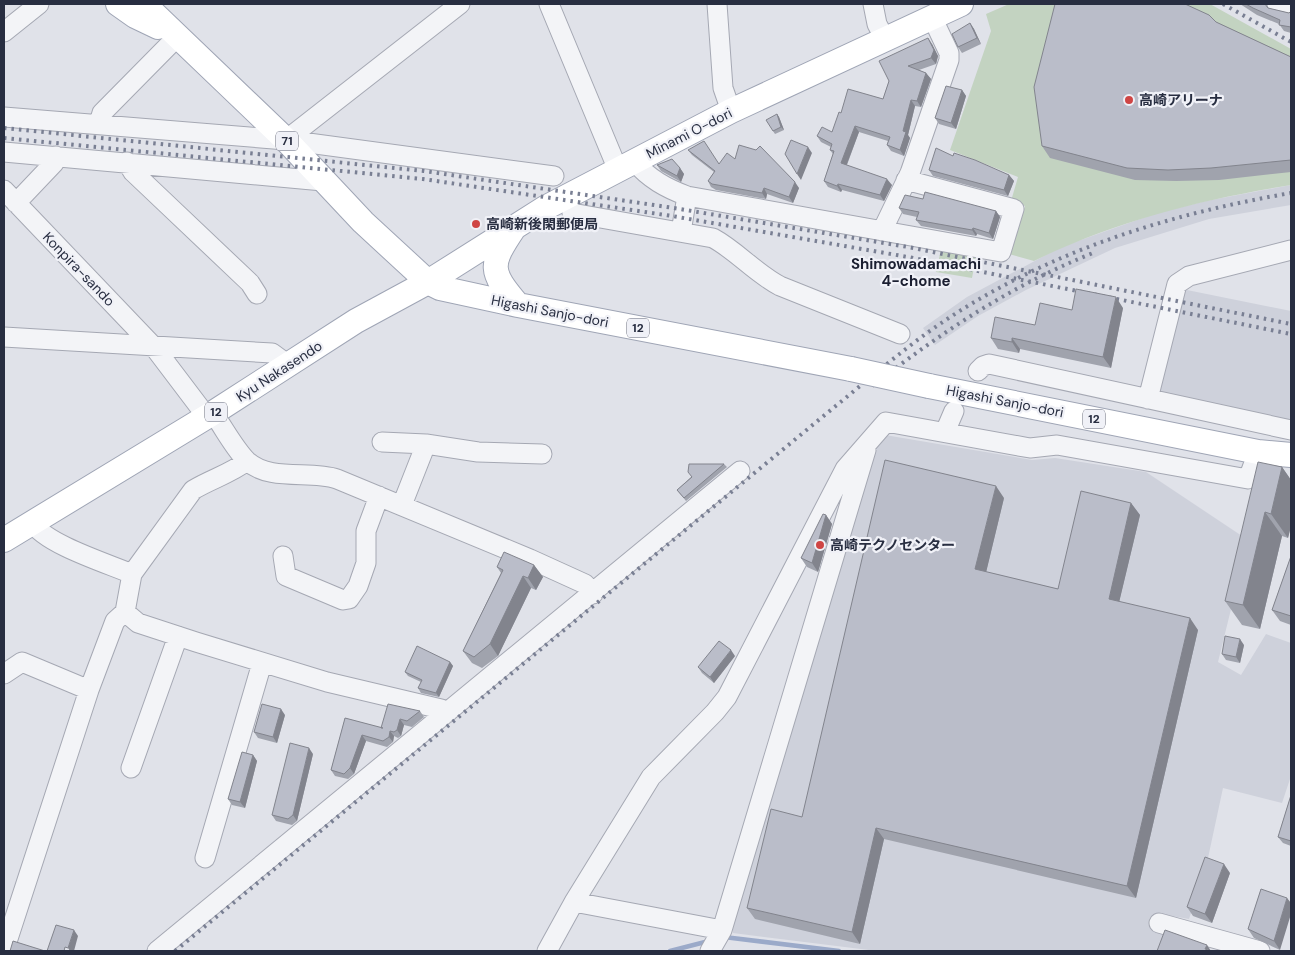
<svg xmlns="http://www.w3.org/2000/svg" width="1295" height="955" font-family="'DM Sans','Noto Sans JP',sans-serif">
<style>
.built{fill:#ced1db}
.green{fill:#c3d3c1}
.lines{fill:none;stroke-linecap:round;stroke-linejoin:round}
.stream{stroke:#9baac9;stroke-width:4.5}
.minor-casing{stroke:#a5a8b3;stroke-width:21}
.major-casing{stroke:#9fa5b5;stroke-width:26}
.minor{stroke:#f3f4f7;stroke-width:19}
.major{stroke:#fff;stroke-width:24}
.rail{stroke:#797f93;stroke-width:4;stroke-dasharray:2.5 5;stroke-linecap:butt}
.major-bridge-casing{stroke:#9fa5b5;stroke-width:26;stroke-linecap:butt}
.major-bridge{stroke:#fff;stroke-width:24}
.wall{fill:#a0a3ad}
.shaded-wall{fill:#82848d}
.building{fill:#babdc9;stroke:#82848d}
.poi-dot{fill:#cf4544;stroke:#f0f1f7;stroke-width:2}
.labels{text-anchor:middle;stroke-width:4.5;stroke-linejoin:round;paint-order:stroke}
.shield{fill:#f0f1f7;stroke:#646878;stroke-width:1}
.shield-label{font-size:12px;font-weight:bold;fill:#282e41}
.poi-label{font-size:14px;font-weight:bold;fill:#282e41;stroke:#f0f1f7;text-anchor:start}
.street-label{font-size:14px;fill:#282e41;stroke:#f0f1f7}
.neighbourhood-label{font-size:15px;font-weight:bold;fill:#1b1f31;stroke:#f0f1f7}
</style>
<rect width="100%" height="100%" fill="#e0e2e9"/>
<path class="built" d="M1291,185V205L1209,219L1115,248L1026,290L978,316L935,345L923,328L967,297L1061,247L1157,213L1206,201Z
M1182,289L1291,311V421L1155,392Z
M885,435L1032,460L1055,458L1146,472L1248,540L1218,662L1241,675L1266,634L1291,643V776L1282,803L1223,788L1205,872L1189,919L1161,914L1156,932L1170,931L1163,951H877L733,933L732,926L872,447Z"/>
<path class="green" d="M1009,4H1210L1291,49V185C1203,199 1115,221 1034,261L1009,254L1025,206L1011,201L1018,177L950,150L991,31L986,14Z
M942,245L977,252L972,278L936,272Z"/>
<g class="lines">
<path class="stream" d="M724,937L839,951
M670,951L709,941"/>
<g class="minor-casing">
<path id="minor" d="M549,4L618,170
M717,4L723,88L731,111
M873,4L877,24L885,39
M1277,4L1291,9
M4,32L39,4
M4,117L286,140L554,176
M99,123L102,113L177,37
M286,140L460,4
M4,152L323,181
M634,161C649,179 666,188 687,196L1001,252L1014,209L906,180
M127,162L133,172L250,283L257,294
M4,190L154,347L207,417
M16,203L54,163L56,156
M572,213L713,238C737,251 755,273 780,286L900,334
M882,231L910,173L949,60V53L932,17
M681,232L687,196
M4,337L272,353L287,364
M978,371L983,366L989,364L1291,430
M1148,399L1177,284L1189,276L1291,250
M213,413C224,428 234,448 247,461C270,482 310,470 337,479L530,559L585,584L593,594
M945,432L954,411
M382,442L426,444L478,452L542,454
M402,505L426,444
M33,523C45,544 109,564 132,574
M283,556L286,576L343,600L349,599L358,586L366,563V531L379,496
M125,612L138,623L196,642L327,682L441,709L447,713
M4,674L22,662L89,690
M131,768L178,636
M205,858L262,663
M574,902L722,930
M1159,923L1260,951
M4,951L89,690L115,621L125,612L132,574L193,490C211,479 230,474 247,461
M157,951L740,471
M547,951L574,902L651,777L715,712L727,697L845,469L886,422L1030,448L1057,445L1248,479L1258,452
M710,951L722,930L866,450"/>
</g>
<g class="major-casing">
<path id="major" d="M118,4L135,16L158,27
M144,4L286,140L363,222L428,282L440,288L518,305L851,369
M514,228C489,265 489,271 518,305
M929,386L1258,452L1291,455
M4,540L213,413L356,321L428,282L545,208L731,111L961,4"/>
</g>
<use href="#minor" class="minor"/>
<use href="#major" class="major"/>
<path class="rail" d="M1223,4L1291,42
M4,128L424,171L674,208L908,247L1291,324
M4,138L423,179L672,216L908,257L1291,334
M872,386C944,331 1008,287 1093,253
M175,951L832,409C863,384 894,357 927,333C1034,256 1162,215 1291,193"/>
<g class="major-bridge-casing">
<path id="major-bridge" d="M851,369L929,386"/>
</g>
<use href="#major-bridge" class="major-bridge"/>
</g>
<path class="wall" d="M1240,4H1266V5L1268,8L1289,13L1291,11V33L1284,31L1279,24L1257,15Z
M1216,22L1291,57V172L1219,180L1176,181L1135,180L1050,158L1042,146Z
M970,23L974,29L981,44L962,53L958,47Z
M932,44L938,56L936,64L919,70L926,73L931,79L921,107L915,106L908,135L910,138L904,156L891,151L887,145L888,141L859,132L847,165L892,185L884,201L842,190L841,192L828,187L824,181L833,154L830,150L831,147L821,142L817,136L832,132L841,113L883,99L889,81Z
M962,90L966,96L956,129L939,124L935,118Z
M777,114L779,117L784,130L775,134L773,131Z
M688,150L720,164L735,159L799,188L793,203L767,194L766,199L716,190L711,187L708,181L714,172L692,155Z
M953,156L1009,175L1014,181L1008,196L933,176L929,170Z
M657,165L680,168L684,174L681,182L661,171Z
M923,199L996,211L1000,217L993,239L977,234L976,236L921,226L916,220L917,217L903,214L899,208Z
M1123,308L1111,368L1020,349L1019,353L998,349L991,338L1035,325L1072,310Z
M724,464L727,467L686,501L677,490L691,477Z
M1282,467L1291,480V526L1288,538L1282,536L1260,629L1242,625L1225,601Z
M1004,498L986,572L1058,589L1131,503L1140,515L1119,602L1198,630L1136,898L884,839L860,944L755,919L747,908Z
M826,515L832,524L818,572L807,567L801,558Z
M1291,556V625L1280,621L1272,610Z
M534,565L543,577L536,590L531,588L498,656L482,668L472,663L463,651L501,573L497,567Z
M1244,645L1240,663L1226,660L1222,654Z
M735,656L714,683L702,673L698,667Z
M450,662L453,666L439,697L421,693L418,688L421,682L408,676L405,672Z
M420,711L424,717L412,727L404,725L401,736L398,738L394,736L393,742L387,747L366,741L354,774L348,779L335,776L331,770L345,718L381,728Z
M285,715L277,743L258,738L254,732Z
M313,754L297,821L292,825L276,821L272,815Z
M253,755L257,761L245,808L232,805L228,799Z
M1291,795V846L1283,843L1278,837Z
M1230,873L1212,923L1193,916L1187,907Z
M1261,889L1280,950L1254,938L1248,929Z"/>
<path class="shaded-wall" d="M970,23L974,29L981,44L977,38Z
M928,38L932,44L938,56L936,64L931,58Z
M926,73L931,79L921,107L917,101Z
M962,90L966,96L956,129L951,123Z
M911,100L915,106L908,135L910,138L904,156L900,150L903,131Z
M777,114L779,117L784,130L781,127Z
M855,126L859,132L845,169L841,163Z
M808,147L812,153L801,180L797,174Z
M680,168L684,174L681,182L677,176Z
M1009,175L1014,181L1008,196L1004,190Z
M887,179L892,185L884,201L880,195Z
M795,182L799,188L793,203L789,197Z
M838,184L842,190L841,192L837,186Z
M764,188L767,194L766,199L762,193Z
M996,211L1000,217L993,239L989,233Z
M973,228L977,234L976,236L972,230Z
M1116,297L1123,308L1111,368L1103,357Z
M1012,338L1020,349L1019,353L1012,342Z
M1282,467L1291,480V526L1288,538L1271,514Z
M996,486L1004,498L984,581L975,569Z
M1131,503L1140,515L1117,611L1109,599Z
M1265,512L1282,536L1260,629L1243,605Z
M826,515L832,524L818,572L812,563Z
M534,565L543,577L536,590L528,578Z
M523,576L531,588L498,656L490,644Z
M1190,618L1198,630L1136,898L1127,886Z
M1240,639L1244,645L1240,663L1236,657Z
M731,650L735,656L714,683L710,677Z
M450,662L453,666L439,697L436,693Z
M281,709L285,715L277,743L273,737Z
M400,719L404,725L401,736L397,730Z
M390,731L394,736L393,742L389,737Z
M362,735L366,741L354,774L350,768Z
M309,748L313,754L297,821L293,815Z
M253,755L257,761L245,808L240,802Z
M876,828L884,839L860,944L852,932Z
M1224,864L1230,873L1212,923L1205,914Z
M1287,898L1291,903V914L1280,950L1274,941Z
M74,930L78,936L74,951H70L68,948Z
M1207,945L1211,951L1205,949Z"/>
<path class="building" d="M1055,4H1185L1209,15L1216,22L1291,57V160L1211,168L1168,170L1127,168L1042,146L1034,87Z
M1246,4H1265L1268,8L1289,13L1291,11V27L1279,25L1280,20L1253,8Z
M970,23L977,38L958,47L952,34Z
M928,38L934,50L931,58L908,66L926,73L917,101L911,100L903,131L906,132L900,150L887,145L890,137L855,126L841,163L887,179L880,195L838,184L837,186L824,181L834,151L830,150L832,144L817,136L822,127L832,132L839,112L841,113L848,89L883,99L889,81L879,61Z
M946,86L962,90L951,123L935,118Z
M777,114L781,127L773,131L766,120Z
M791,140L808,147L797,174L785,154Z
M704,141L719,164L727,153L735,159L739,145L756,150L760,146L795,182L789,197L764,188L762,193L712,184L708,181L715,171L688,150Z
M936,148L953,156L954,153L975,160L1009,175L1004,190L929,170Z
M672,159L680,168L677,176L657,165Z
M925,192L996,211L989,233L973,228L972,230L916,220L919,212L899,208L905,195L923,199Z
M1076,289L1116,297L1103,357L1012,338V342L991,338L995,317L1035,325L1040,303L1072,310Z
M885,460L996,486L975,569L1058,589L1081,491L1131,503L1109,599L1190,618L1127,886L876,828L852,932L747,908L771,809L802,817Z
M1258,462L1282,467L1271,514L1265,512L1243,605L1225,601Z
M689,464H724L684,498L677,490L692,477L688,472Z
M823,514L826,515L812,563L801,558Z
M504,552L534,565L528,578L523,576L490,644L474,657L463,651L503,570L497,567Z
M1291,556V616L1272,610Z
M1225,636L1240,639L1236,657L1222,654Z
M719,641L731,650L710,677L698,667Z
M417,646L450,662L436,693L418,688L422,680L405,672Z
M262,704L281,709L273,737L254,732Z
M388,704L420,711L407,721L400,719L397,730L394,732L390,731L389,737L383,741L362,735L350,768L344,774L331,770L345,718L383,728H381Z
M290,743L309,748L293,815L288,819L272,815Z
M242,752L253,755L240,802L228,799Z
M1291,795V841L1278,837Z
M1205,857L1224,864L1205,914L1187,907Z
M1261,889L1287,898L1274,941L1248,929Z
M56,925L74,930L68,948L65,947L64,951H47Z
M1165,930L1207,945L1205,949L1211,951H1157Z
M13,941L45,951H10Z"/>
<g class="poi-dot">
<circle cx="1129" cy="100" r="5"/>
<circle cx="476" cy="224" r="5"/>
<circle cx="820" cy="545" r="5"/>
</g>
<g class="labels">
<g class="shield">
<rect x="276" y="131.5" width="22" height="19" rx="4"/>
<rect x="627" y="318.5" width="22" height="19" rx="4"/>
<rect x="205" y="402.5" width="22" height="19" rx="4"/>
<rect x="1083" y="409.5" width="22" height="19" rx="4"/>
</g>
<g class="shield-label">
<text x="287" y="145">71</text>
<text x="638" y="332">12</text>
<text x="216" y="416">12</text>
<text x="1094" y="423">12</text>
</g>
<g class="poi-label">
<text x="1139" y="105">高崎アリーナ</text>
<text x="486" y="229">高崎新後閑郵便局</text>
<text x="830" y="550">高崎テクノセンター</text>
</g>
<g class="street-label">
<text transform="translate(689 133) rotate(-27)" y="5">Minami O-dori</text>
<text transform="translate(79 269) rotate(46)" y="5">Konpira-sando</text>
<text transform="translate(550 311) rotate(11)" y="5">Higashi Sanjo-dori</text>
<text transform="translate(279 371) rotate(-33)" y="5">Kyu Nakasendo</text>
<text transform="translate(1005 401) rotate(11)" y="5">Higashi Sanjo-dori</text>
</g>
<g class="neighbourhood-label">
<text x="916" y="269">Shimowadamachi<tspan x="916" dy="17">4-chome</tspan></text>
</g>
</g>
<rect width="1295" height="955" fill="none" stroke="#282e41" stroke-width="10"/>
</svg>
